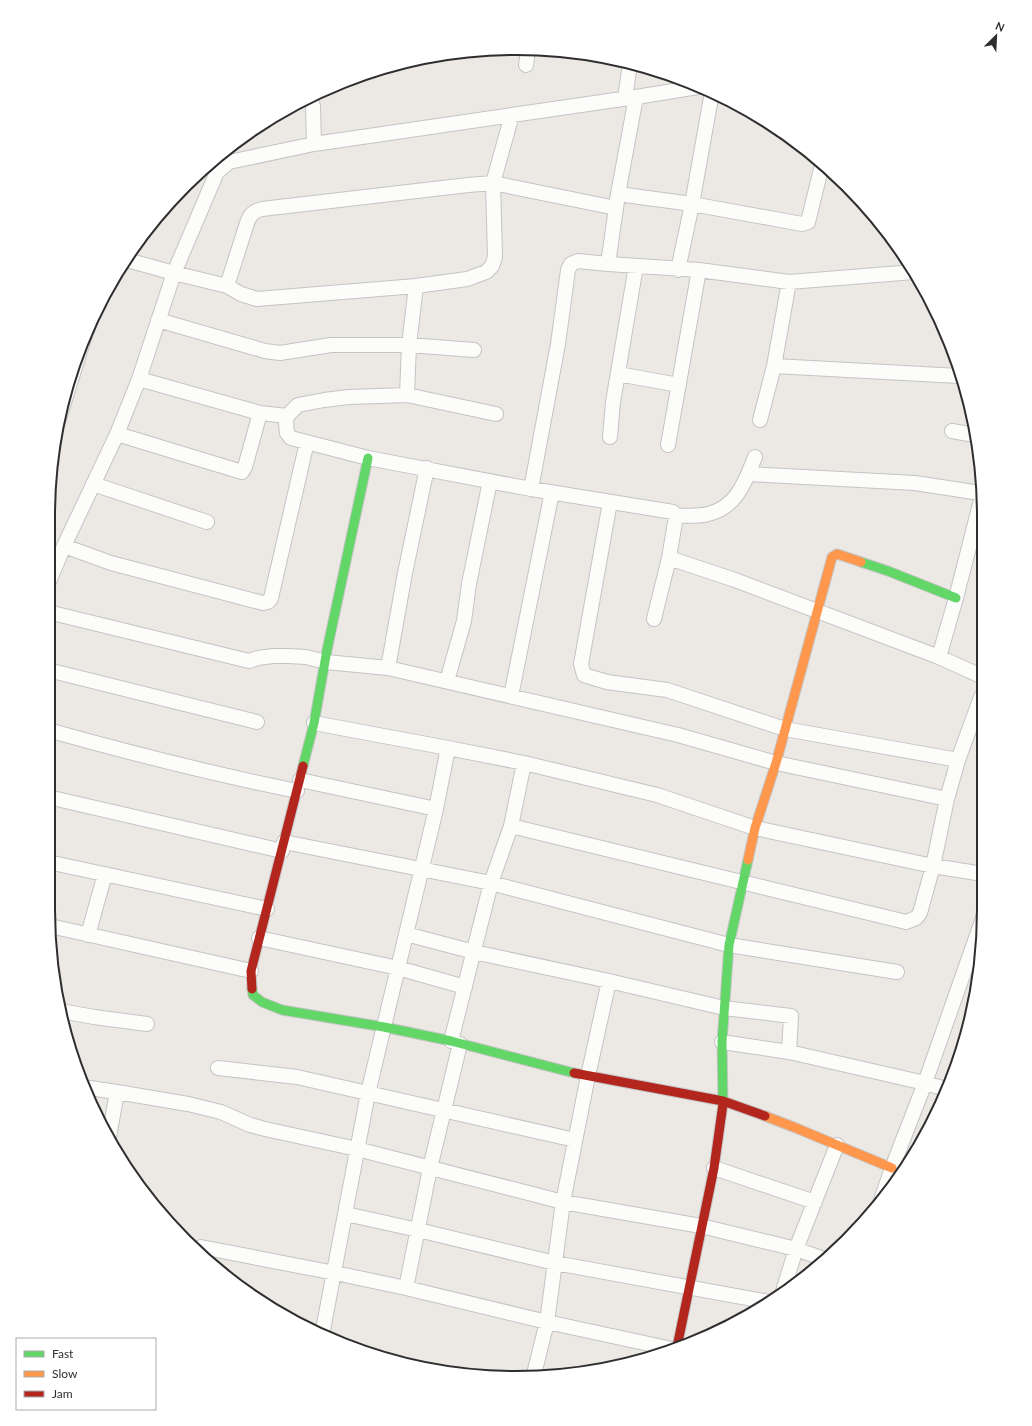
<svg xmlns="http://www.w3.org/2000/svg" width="1032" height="1426" font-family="Lato,sans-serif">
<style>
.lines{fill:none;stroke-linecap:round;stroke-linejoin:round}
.street-casing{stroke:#c5c4c5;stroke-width:16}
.fast-casing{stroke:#c5c4c5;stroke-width:11}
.slow-casing{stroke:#c5c4c5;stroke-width:11}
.jam-casing{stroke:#c5c4c5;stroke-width:11}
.street{stroke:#fcfcfb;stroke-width:14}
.fast{stroke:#63d668;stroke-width:9}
.slow{stroke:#ff974d;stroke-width:9}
.jam{stroke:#b3261e;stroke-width:9}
.rim{fill:none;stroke:#2e2e2e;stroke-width:2}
</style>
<rect width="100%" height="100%" fill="#ece8e4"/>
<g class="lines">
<g class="street-casing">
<path id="street" d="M526,65L528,50
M636,97L618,194L608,264L699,270L789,282L914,272
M310,98L313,106L314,144
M625,99L630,63
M618,194L692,204L802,224L808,222L822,165
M127,260L174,273L227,286L241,294L257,299L416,286L467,279L486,272L492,266L495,257L493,183L616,208
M678,270L692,204L712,92
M227,286L247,223C250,215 253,211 262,209L468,185L493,183L512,115
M158,320L265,351L280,353L331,345H409L416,286
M774,366L959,376
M618,374L679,385
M139,379L260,413L287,416L298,405L324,400L349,397L407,395L496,414
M407,395L409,345L474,350
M287,416L286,423L287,433L291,438L368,458L531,489L673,512L676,516L669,558L735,580L939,657L981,676
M760,420L774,366L789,282
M57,425L85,335
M952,431L975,435
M117,434L242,472L245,467L260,413
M610,437L613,402L636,266
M668,445L699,270
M748,474L915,483L980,493
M93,484L207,522
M531,489L558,344L568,270L571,264L578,261L608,264
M610,502L581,664L584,675L607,682L667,690L785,729L958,760
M676,516C686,515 698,517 708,514C737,507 745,482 755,457
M64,546L111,563L263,603L268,602L271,598L307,442
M48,584L64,546L117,434L139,379L174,273L217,172L229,162L314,144L636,97L698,87
M48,612L249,661L258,658L273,656H289L306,657L326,662L388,668L678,735L776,763L947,799
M654,619L669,558
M939,657L956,598L980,504
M388,668L405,573L427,468
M48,670L257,722
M447,681L464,621L469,584L490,481
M511,696L552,492
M314,723L448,748L524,763L657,795L755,828L933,866L983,874
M48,730C130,753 213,774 297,791
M300,780L436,809
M48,797L282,851
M511,826L906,922L916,918L920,913L933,866L947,799L958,760L981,697
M284,842L491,883L729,945L897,972
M48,862L267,909
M50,926L251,971
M406,934L474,952L609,981L724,1008L791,1016L789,1052
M88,935L105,874
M259,938L398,968L465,987
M61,1011L94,1017L147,1024
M451,1041L491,883L511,826L524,763
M722,1042L789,1052L925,1083L946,1089
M218,1068L297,1077L575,1140
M83,1087L117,1092L188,1104L221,1112L250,1125L265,1129L357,1149L563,1202L701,1226L796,1249L827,1260
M109,1137L117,1092
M714,1168L815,1202
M880,1203L892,1168L925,1083L983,918
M346,1214L418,1230L555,1263L769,1302
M197,1250L201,1247L335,1273L406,1288L547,1322L672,1349
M406,1288L430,1168L460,1044
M783,1291L796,1249L837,1145
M322,1335L368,1093L436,809L448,748
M453,1374H455
M534,1374L547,1322L563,1202L588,1076L609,981"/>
</g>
<g class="fast-casing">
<path id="fast" d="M861,562L888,571L956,598
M303,766L314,723L327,650L368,458
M252,989L253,995L262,1002L282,1010L384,1027L451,1041L574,1073
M723,1104L722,1042L729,945L748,860"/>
</g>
<g class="slow-casing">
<path id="slow" d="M748,860L755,828L776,763L832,557L837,554L861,562
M765,1116L796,1128L892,1168"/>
</g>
<g class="jam-casing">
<path id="jam" d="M252,989L251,971L303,766
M574,1073L723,1101L765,1116
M677,1347L714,1168L723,1104"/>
</g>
<use href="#street" class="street"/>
<use href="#fast" class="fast"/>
<use href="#slow" class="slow"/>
<use href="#jam" class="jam"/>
</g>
<path d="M0 0H1032V1426H0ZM516 55H516A461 461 0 0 1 977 516V910A461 461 0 0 1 516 1371H516A461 461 0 0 1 55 910V516A461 461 0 0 1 516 55Z" fill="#fff" fill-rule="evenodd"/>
<path class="rim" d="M516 55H516A461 461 0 0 1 977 516V910A461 461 0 0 1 516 1371H516A461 461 0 0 1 55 910V516A461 461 0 0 1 516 55Z"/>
<rect x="16" y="1338" width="140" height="72" fill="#ffffff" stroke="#ababab"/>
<rect x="24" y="1351" width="20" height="6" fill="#63d668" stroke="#ababab"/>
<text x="52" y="1358" font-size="12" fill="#2e2e2e">Fast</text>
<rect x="24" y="1371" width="20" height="6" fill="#ff974d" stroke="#ababab"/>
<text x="52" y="1378" font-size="12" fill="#2e2e2e">Slow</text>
<rect x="24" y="1391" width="20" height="6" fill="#b3261e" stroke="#ababab"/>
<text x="52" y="1398" font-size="12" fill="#2e2e2e">Jam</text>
<g transform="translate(996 36) rotate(24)" stroke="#ffffff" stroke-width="3" paint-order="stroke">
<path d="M0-3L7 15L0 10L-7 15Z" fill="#2e2e2e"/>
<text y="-6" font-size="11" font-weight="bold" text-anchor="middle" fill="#2e2e2e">N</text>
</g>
</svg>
